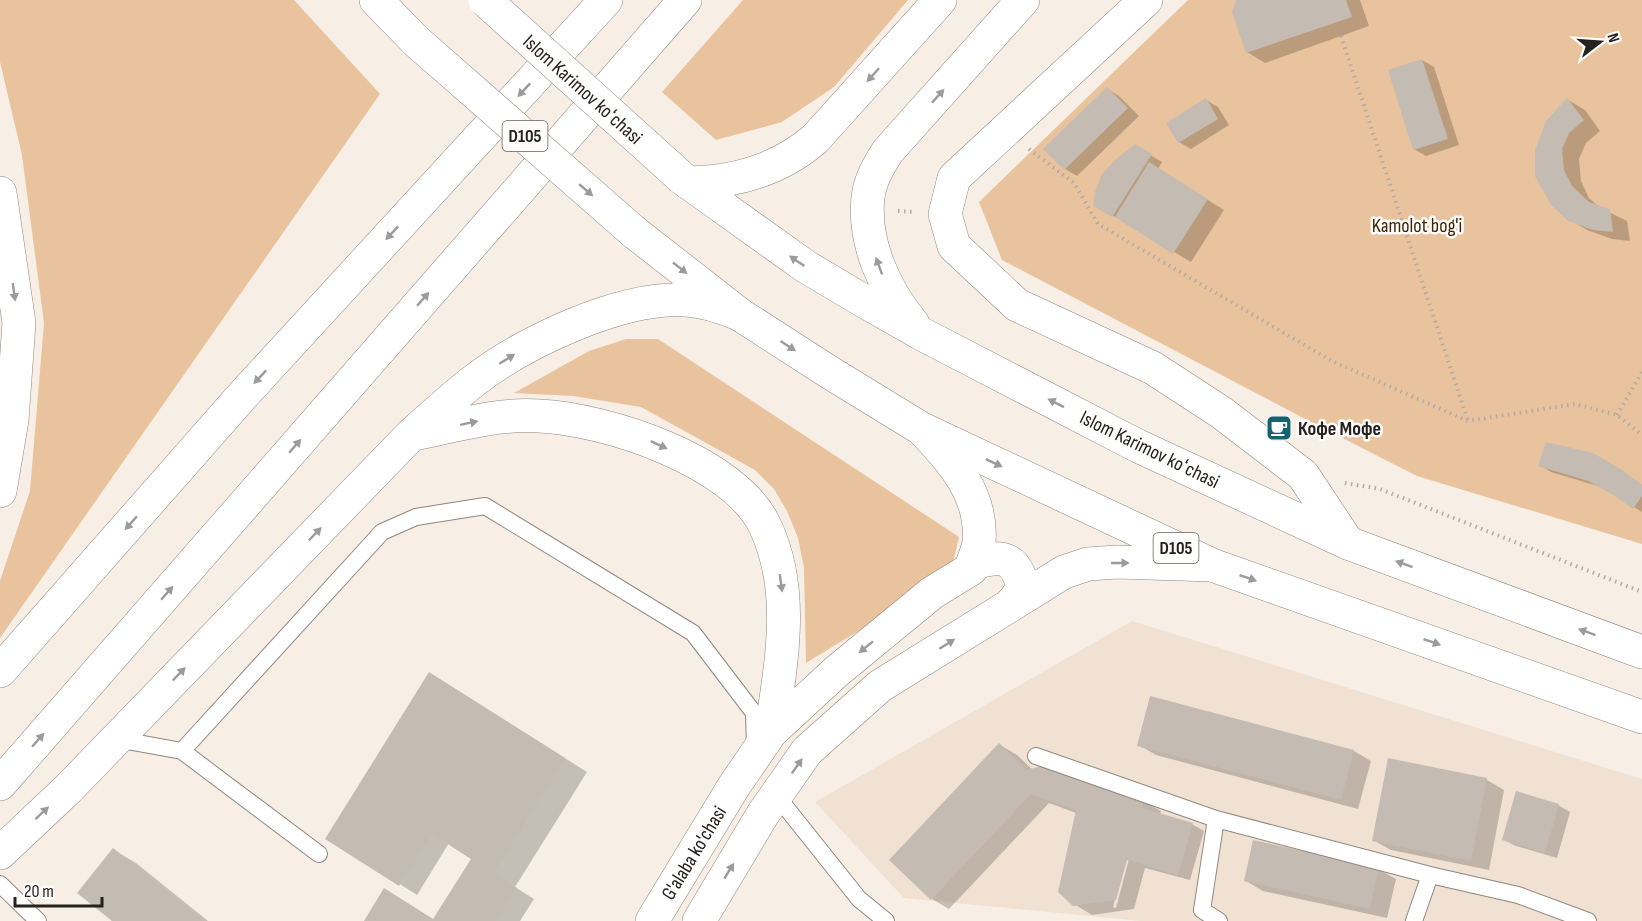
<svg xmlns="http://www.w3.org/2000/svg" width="1642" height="921" font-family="'Sofia Sans Condensed',sans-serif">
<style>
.built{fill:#f0e1d2}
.green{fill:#e9c39d}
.shadow{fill:#0003;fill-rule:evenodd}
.building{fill:#c4bbb2}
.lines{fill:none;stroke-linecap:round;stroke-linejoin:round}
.service-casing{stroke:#90877f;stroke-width:18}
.minor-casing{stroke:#90877f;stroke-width:34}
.secondary-casing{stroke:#90877f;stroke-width:34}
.primary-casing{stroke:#90877f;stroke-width:34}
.trunk-casing{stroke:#90877f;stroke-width:34}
.path{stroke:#b2aba4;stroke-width:4;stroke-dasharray:1.5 4.5;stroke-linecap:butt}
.service{stroke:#fff;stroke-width:16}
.minor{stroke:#fff;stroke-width:33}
.secondary{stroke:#fff;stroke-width:33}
.primary{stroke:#fff;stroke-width:33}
.trunk{stroke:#fff;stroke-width:33}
.primary-bridge-casing{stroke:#90877f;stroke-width:34;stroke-linecap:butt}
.trunk-bridge-casing{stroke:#90877f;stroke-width:34;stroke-linecap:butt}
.primary-bridge{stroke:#fff;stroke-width:33}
.trunk-bridge{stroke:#fff;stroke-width:33}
.oneway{fill:#9d9b9a}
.labels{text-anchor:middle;stroke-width:5;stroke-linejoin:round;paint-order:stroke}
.shield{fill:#fefdfb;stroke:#666360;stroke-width:1.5}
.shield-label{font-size:18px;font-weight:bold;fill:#25211e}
.street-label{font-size:20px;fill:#25211e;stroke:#fefdfb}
.park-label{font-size:20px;fill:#412400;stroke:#fefdfb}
.poi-label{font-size:20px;font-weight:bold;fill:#25211e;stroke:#fefdfb;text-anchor:start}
</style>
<rect width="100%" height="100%" fill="#f7eee5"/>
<path class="built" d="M1132,621L1642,779V921H1141L904,898L815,802Z"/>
<path class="green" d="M0,0H294L380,94L0,638V581L30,491L44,323L22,155L0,62Z
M743,0H908L834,87L782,122L716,140L662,92Z
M1188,0H1642V544L1417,476L1309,421L1002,260L979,202Z
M626,339H658L959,537L950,575L806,663L804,568L798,538L787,511L774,489L755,470L641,407L573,396L514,393L589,351Z"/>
<path class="shadow" d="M1238,0H1360L1369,26L1265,63L1247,52Z
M1422,60L1434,67L1459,145L1426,156L1414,149Z
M1108,89L1119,96L1139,116L1077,176L1065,169L1046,149Z
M1206,100L1218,107L1229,125L1191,149L1179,142Z
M1568,100L1585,110L1600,131L1586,143L1579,159L1581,181L1589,198L1599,207L1627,221L1630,241L1612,239L1587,230L1569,219L1552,204Z
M1135,146L1162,162L1158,169L1224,210L1191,262L1095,205Z
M1592,454L1642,485V512L1601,487L1551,472L1540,465Z
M452,687L587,772L515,887L534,899L520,921H366H434L473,858L449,843L417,895L327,838Z
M1000,745L1017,755L1033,770L1143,801L1161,811L1160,815L1192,824L1204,831L1190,880L1145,868L1134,909L1092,915L1074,904L1076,813L1049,803L949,909L932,899L891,860ZM1126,859H1129L1116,908L1113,907Z
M1139,745L1354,751L1371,761L1358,809L1156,755Z
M1389,760L1487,780L1504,790L1489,870L1391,850L1373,840Z
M1558,805L1570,812L1557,858L1516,846L1504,840Z
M114,850L136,863L208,921H115Z
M1378,869L1396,879L1387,918L1263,891L1246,881Z"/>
<path class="building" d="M1236,0H1346L1352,17L1246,53L1232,12Z
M1422,59L1448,139L1413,150L1388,70Z
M1107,87L1128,108L1064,170L1043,149Z
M1206,98L1218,119L1178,143L1166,123Z
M1567,98L1584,120L1569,133L1562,149L1564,170L1572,186L1589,202L1610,209L1613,232L1593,230L1568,221L1551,205L1535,176V150L1546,121Z
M1135,144L1152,154L1112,217L1093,206L1095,192L1102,174L1115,160Z
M1149,162L1208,199L1173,254L1115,217Z
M1546,442L1593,453L1624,471L1642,485V496L1633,509L1615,496L1588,481L1538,466Z
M429,672L565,758L494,873L517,888L496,921H364L384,888L433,919L471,859L432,834L399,886L325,839Z
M1150,696L1354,750L1341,800L1137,746Z
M999,743L1027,770L1049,764L1144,799L1142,808L1193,823L1178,875L1127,860L1116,900L1073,906L1058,892L1076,810L1031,794L931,900L889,860Z
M1388,758L1487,778L1471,861L1372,841Z
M1516,791L1559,804L1545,853L1502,840Z
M1253,840L1379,867L1370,909L1244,881Z
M113,848L204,921H112L77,893Z"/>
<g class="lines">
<g class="service-casing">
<path id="service" d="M116,739L182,751L382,532L416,517L485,506L693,633L754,713L755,749
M182,751L319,854
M1036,756L1216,819L1202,910L1219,921
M776,795L859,899L886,921
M1216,819L1430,875L1518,895L1588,921
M0,884L38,921
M1414,921L1430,875"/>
</g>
<g class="minor-casing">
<path id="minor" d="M1146,0L954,178L945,214L954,246L1017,305L1153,368L1222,413L1303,475L1348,543"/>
</g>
<g class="secondary-casing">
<g id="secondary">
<path d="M973,563C992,558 1010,553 1019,575C1021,579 1022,584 1021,589C1019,595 1014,601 1010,605"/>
<path id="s1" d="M652,921L734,786L771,732L837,671L932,593L971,569C973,560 978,551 979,542C983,494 952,461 922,429"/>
<path d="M699,921L763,814L807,751L880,686L1064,572L1088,564L1117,562L1212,565"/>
</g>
</g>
<g class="primary-casing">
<path id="primary" d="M376,0L416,41
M689,183L805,266L862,300L920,333L1138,446L1348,543L1642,652
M634,232L739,314L829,372L922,429L1212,565L1642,717
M913,324C885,290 863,243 868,197C870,180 879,165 888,151L1023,0
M0,671L243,395L606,0"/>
</g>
<g class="trunk-casing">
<path id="trunk" d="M682,178L689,183C736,182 779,170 815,139L940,0
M0,193L19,323L12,420L0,491
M414,434C455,426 497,413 539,416C606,419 735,461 765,526C796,591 781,664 771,732
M0,784L685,0
M0,853L68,789L412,434C431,417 451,399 471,383C522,343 620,296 686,300C705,301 722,307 739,314"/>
</g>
<path class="path" d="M1341,36L1468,421
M1029,149L1074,183L1098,224L1332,361L1468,421L1575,404L1617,415L1642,435
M898,211L914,212
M1617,415L1642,372
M1345,483L1380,489L1642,592"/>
<use href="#service" class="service"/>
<use href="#minor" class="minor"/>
<use href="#secondary" class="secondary"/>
<use href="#primary" class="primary"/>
<use href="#trunk" class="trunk"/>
<g class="primary-bridge-casing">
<path id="primary-bridge" d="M416,41L634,232"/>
</g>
<g class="trunk-bridge-casing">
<path id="trunk-bridge" d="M485,0L682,178"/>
</g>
<use href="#primary-bridge" class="primary-bridge"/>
<use href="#trunk-bridge" class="trunk-bridge"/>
</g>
<defs><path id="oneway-solid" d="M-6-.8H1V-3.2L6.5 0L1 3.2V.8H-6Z" transform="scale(1.5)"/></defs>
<g class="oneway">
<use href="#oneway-solid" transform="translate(873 75) rotate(132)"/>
<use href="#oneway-solid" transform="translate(524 90) rotate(133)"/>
<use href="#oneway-solid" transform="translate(938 96) rotate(-48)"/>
<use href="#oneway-solid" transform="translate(586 190) rotate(41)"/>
<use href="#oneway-solid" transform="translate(392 233) rotate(133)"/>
<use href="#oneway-solid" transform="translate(797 261) rotate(-146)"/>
<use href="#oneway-solid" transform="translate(879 266) rotate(-110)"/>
<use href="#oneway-solid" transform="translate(680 268) rotate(38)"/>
<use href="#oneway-solid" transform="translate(14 292) rotate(82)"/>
<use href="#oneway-solid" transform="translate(423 299) rotate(-49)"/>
<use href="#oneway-solid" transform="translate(788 346) rotate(33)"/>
<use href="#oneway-solid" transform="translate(507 359) rotate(-32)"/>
<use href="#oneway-solid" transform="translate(260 377) rotate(133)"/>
<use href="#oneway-solid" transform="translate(1056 403) rotate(-153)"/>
<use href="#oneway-solid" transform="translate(469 423) rotate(-12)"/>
<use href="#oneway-solid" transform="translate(659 445) rotate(25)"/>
<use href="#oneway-solid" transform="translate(295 446) rotate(-49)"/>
<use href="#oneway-solid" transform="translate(994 463) rotate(25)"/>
<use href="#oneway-solid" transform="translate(131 523) rotate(131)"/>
<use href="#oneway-solid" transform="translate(315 534) rotate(-46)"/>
<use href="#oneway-solid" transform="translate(1120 563)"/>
<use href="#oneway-solid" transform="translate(1404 564) rotate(-160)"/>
<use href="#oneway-solid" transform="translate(1248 578) rotate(19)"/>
<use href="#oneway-solid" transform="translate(781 583) rotate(82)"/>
<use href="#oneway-solid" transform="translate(167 593) rotate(-49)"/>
<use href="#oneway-solid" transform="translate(1587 632) rotate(-160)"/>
<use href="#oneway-solid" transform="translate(1432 642) rotate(19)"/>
<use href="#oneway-solid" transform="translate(947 644) rotate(-32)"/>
<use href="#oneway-solid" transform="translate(866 647) rotate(141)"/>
<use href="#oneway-solid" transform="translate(179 674) rotate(-46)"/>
<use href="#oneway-solid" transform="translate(38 740) rotate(-49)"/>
<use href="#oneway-solid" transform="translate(797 766) rotate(-55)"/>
<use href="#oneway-solid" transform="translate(42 813) rotate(-43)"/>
<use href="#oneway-solid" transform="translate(729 871) rotate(-59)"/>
</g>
<defs>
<g id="cafe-square" transform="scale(1.35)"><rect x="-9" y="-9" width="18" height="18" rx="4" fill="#15616d" stroke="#fefdfb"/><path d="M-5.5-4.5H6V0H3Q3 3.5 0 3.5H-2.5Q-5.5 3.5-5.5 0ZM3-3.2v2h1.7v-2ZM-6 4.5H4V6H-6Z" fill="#fff"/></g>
</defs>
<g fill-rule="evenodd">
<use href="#cafe-square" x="1279" y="428"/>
</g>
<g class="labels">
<g class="shield">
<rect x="502.5" y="121" width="45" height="30" rx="4.5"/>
<rect x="1153.5" y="533" width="45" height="30" rx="4.5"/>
</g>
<g class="shield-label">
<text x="525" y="142">D105</text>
<text x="1176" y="554">D105</text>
</g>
<g class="street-label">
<text transform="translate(583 89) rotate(42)" y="7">Islom Karimov koʻchasi</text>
<text transform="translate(1150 449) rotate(26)" y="7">Islom Karimov koʻchasi</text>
<text dy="7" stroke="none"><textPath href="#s1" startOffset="80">G'alaba ko'chasi</textPath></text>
</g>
<g class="park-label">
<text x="1417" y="232">Kamolot bog'i</text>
</g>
<g class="poi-label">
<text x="1298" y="435">Кофе Мофе</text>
</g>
</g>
<g transform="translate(1600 42) rotate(73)" stroke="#fefdfb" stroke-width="4.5" paint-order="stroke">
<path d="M0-4.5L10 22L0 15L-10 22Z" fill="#25211e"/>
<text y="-9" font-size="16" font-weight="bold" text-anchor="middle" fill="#25211e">N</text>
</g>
<path d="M15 897v9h87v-9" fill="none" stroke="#25211e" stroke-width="3"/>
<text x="24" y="897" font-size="18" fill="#25211e" stroke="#fefdfb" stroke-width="4.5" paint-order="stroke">20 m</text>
</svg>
